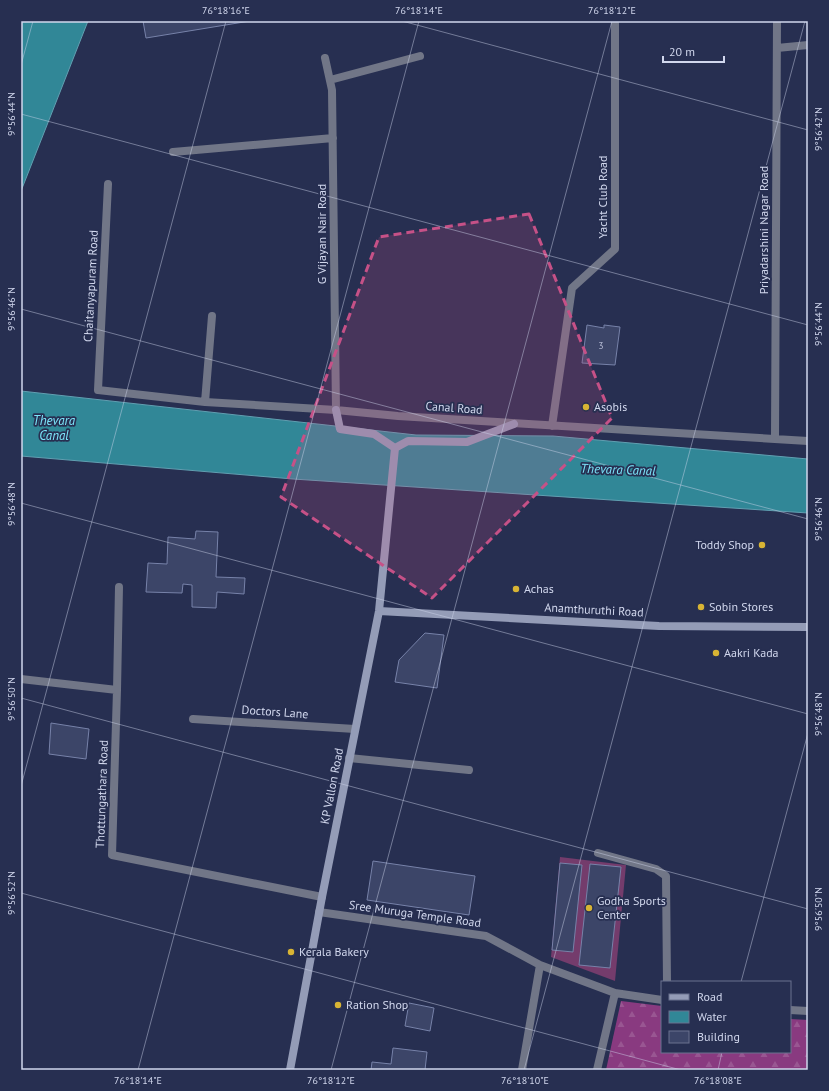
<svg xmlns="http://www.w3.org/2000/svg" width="829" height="1091" font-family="'PT Sans',sans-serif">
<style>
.forest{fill:url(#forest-firs)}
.garden{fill:#743c6c}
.water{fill:#318797;stroke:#619fb1}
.building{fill:#3c4568;stroke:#7782a9}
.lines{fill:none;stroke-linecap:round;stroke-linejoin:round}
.street{stroke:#717687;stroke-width:8}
.secondary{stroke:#949cb7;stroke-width:8}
.marked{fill:#c65187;fill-opacity:0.2;stroke:#c65187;stroke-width:3;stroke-dasharray:8 5;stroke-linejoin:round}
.ticks{fill:none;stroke:#d1d7ed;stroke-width:1;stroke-opacity:0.45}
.poi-dot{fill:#d8b434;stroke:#272f51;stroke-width:1.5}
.labels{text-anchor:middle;stroke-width:3.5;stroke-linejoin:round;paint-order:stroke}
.number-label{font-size:10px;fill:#acb2cc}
.street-label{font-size:12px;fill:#d1d7ed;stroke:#272f51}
.poi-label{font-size:12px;fill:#d1d7ed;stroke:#272f51;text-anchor:start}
.water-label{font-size:13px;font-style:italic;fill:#7de6fb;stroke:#272f51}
.neatline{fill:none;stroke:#d1d7ed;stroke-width:1.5}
.ticks-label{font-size:10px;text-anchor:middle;fill:#d1d7ed}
</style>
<defs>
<pattern id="forest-firs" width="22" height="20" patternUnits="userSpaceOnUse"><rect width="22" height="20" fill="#893a80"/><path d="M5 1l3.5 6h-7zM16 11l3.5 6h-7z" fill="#995692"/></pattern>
</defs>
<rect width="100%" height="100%" fill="#272f51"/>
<path class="forest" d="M621,1001L662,1006V1052H790V1019L808,1020V1070H606Z"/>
<path class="garden" d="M560,857L626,865L615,981L551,957Z"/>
<path class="water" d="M21,21H88L21,191Z
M21,391L416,435L553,436L808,459V513L293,479L21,456Z"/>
<path class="building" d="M143,21H250L146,38Z
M587,325L604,328V325L620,327L615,365L582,363Z
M196,531L218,532L216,577L245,578L244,594L217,592L216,608L192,607V585L183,584L182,593L146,592L148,563L167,564L168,537L195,539Z
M425,633L444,635L437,688L395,682L399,660Z
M51,723L89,729L86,759L49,754Z
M373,861L475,876L469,915L367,900Z
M560,863L582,865L573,952L552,950Z
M590,864L621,867L610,968L579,965Z
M409,1003L434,1008L430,1031L405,1026Z
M393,1048L427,1052L425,1070H371L372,1062L391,1064Z"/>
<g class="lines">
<path class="street" d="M777,48L808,45
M325,58L332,90L336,410
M330,80L420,56
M173,152L333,138
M108,184L98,390L205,402L336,410L398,416L808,441
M205,402L212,316
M552,426L572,288L615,249V21
M775,438L777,21
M21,679L117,690L112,855L322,897
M117,690L119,587
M193,719L355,729
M349,758L469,770
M598,853L656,869L666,876L667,982
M319,912L486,936L540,965L615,993L662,1000
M790,1010L808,1011
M522,1070L540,965
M597,1070L615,993"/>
<path class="secondary" d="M336,410L340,429L374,434L395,448
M395,448L408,441L467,442L514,424
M379,611L659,626L808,627
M290,1070L322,897L379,611L395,448"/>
</g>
<path class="marked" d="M529,214L612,418L432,598L281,497L379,237Z"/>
<path class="ticks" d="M402,21L808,130M21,65L33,21M21,114L808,325M21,309L808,519M21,503L808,714M21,698L808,909M21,786L226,21M21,893L681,1070M741,982L808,733M138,1070L419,21M331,1070L612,21M524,1070L805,21M718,1070L722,1052"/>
<g class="poi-dot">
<circle cx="586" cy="407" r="4"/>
<circle cx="762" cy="545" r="4"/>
<circle cx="516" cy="589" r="4"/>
<circle cx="701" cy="607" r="4"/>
<circle cx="716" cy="653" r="4"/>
<circle cx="589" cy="908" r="4"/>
<circle cx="291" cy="952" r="4"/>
<circle cx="338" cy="1005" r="4"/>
</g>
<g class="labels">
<g class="number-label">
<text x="601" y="349">3</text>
</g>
<g class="street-label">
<text transform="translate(603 197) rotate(-90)" y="4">Yacht Club Road</text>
<text transform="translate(764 230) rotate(-90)" y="4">Priyadarshini Nagar Road</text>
<text transform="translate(322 234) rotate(-90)" y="4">G Vijayan Nair Road</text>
<text transform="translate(91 286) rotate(-87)" y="4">Chaitanyapuram Road</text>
<text transform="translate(454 408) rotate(4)" y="4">Canal Road</text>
<text transform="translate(594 610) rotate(3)" y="4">Anamthuruthi Road</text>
<text transform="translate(275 712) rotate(4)" y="4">Doctors Lane</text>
<text transform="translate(332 786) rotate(-79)" y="4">KP Vallon Road</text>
<text transform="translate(102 794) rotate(-88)" y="4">Thottungathara Road</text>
<text transform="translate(415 914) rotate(8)" y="4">Sree Muruga Temple Road</text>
</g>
<g class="poi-label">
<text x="594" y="411">Asobis</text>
<text x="754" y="549" text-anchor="end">Toddy Shop</text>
<text x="524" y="593">Achas</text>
<text x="709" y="611">Sobin Stores</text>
<text x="724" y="657">Aakri Kada</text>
<text x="597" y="905">Godha Sports<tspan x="597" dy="14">Center</tspan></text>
<text x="299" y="956">Kerala Bakery</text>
<text x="346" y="1009">Ration Shop</text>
</g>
<g class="water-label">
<text x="54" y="425">Thevara<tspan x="54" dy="15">Canal</tspan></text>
<text transform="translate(618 469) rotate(2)" y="5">Thevara Canal</text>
</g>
</g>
<rect width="829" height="1091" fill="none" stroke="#272f51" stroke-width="44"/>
<rect x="661" y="981" width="130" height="72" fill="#272f51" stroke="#6b728f"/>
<rect x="669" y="994" width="20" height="6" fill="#949cb7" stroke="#6b728f"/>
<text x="697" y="1001" font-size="12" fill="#d1d7ed">Road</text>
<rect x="669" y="1011" width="20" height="12" fill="#318797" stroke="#6b728f"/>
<text x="697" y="1021" font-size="12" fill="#d1d7ed">Water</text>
<rect x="669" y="1031" width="20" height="12" fill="#3c4568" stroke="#6b728f"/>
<text x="697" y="1041" font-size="12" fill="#d1d7ed">Building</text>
<path d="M663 56v6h61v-6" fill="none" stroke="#d1d7ed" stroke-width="2"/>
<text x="669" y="56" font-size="12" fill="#d1d7ed" stroke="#272f51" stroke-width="3" paint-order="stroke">20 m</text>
<rect x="22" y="22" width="785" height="1047" class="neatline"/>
<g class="ticks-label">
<text x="226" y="14">76°18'16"E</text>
<text x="419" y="14">76°18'14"E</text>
<text x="612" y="14">76°18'12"E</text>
<text transform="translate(11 114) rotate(-90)" y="4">9°56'44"N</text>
<text transform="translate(818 129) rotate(-90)" y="4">9°56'42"N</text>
<text transform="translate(11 309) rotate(-90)" y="4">9°56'46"N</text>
<text transform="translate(818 324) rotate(-90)" y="4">9°56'44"N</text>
<text transform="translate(11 504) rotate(-90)" y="4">9°56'48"N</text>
<text transform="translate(818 519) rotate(-90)" y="4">9°56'46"N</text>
<text transform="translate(11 699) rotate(-90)" y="4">9°56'50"N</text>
<text transform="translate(818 714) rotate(-90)" y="4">9°56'48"N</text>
<text transform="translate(11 893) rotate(-90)" y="4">9°56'52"N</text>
<text transform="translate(818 909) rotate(-90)" y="4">9°56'50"N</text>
<text x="138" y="1084">76°18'14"E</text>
<text x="331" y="1084">76°18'12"E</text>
<text x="525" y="1084">76°18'10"E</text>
<text x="718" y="1084">76°18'08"E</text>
</g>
</svg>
